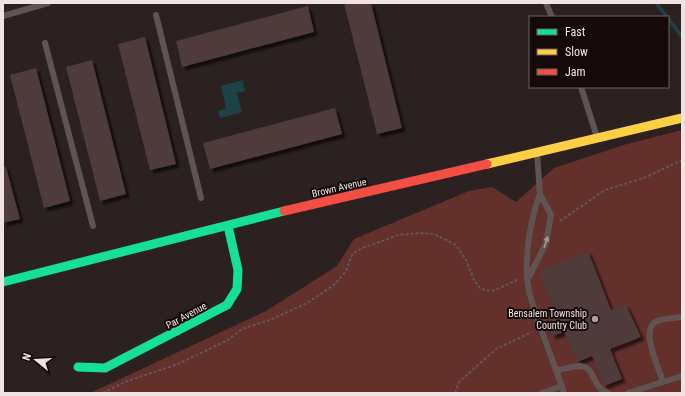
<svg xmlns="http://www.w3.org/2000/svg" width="685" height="396" font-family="'Roboto Condensed',sans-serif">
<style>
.green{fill:#63302c}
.water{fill:#1c4146}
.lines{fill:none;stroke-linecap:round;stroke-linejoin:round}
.stream{stroke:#1c4146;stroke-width:3.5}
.building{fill:#4f3b3a;filter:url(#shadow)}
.path{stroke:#615756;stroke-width:2;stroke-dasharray:3 2;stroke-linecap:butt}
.lane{stroke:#615352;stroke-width:6}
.fast{stroke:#16e098;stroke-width:9}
.slow{stroke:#ffcf43;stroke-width:9}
.jam{stroke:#f24e42;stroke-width:9}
.oneway{fill:#a99b9a}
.poi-dot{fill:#ac9f9e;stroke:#130a09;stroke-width:1.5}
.labels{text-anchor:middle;stroke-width:4;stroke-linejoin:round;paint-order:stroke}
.street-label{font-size:10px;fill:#f1e3e1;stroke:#130a09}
.poi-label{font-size:10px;fill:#f1e3e1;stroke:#130a09;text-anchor:end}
</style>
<defs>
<filter id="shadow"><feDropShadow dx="3.5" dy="3.5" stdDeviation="1" flood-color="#0009"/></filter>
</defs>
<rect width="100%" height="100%" fill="#2c2121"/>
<path class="green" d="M682,130V393H90L266,311L337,266L354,239L469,191L492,187L516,202L554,168L627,144Z"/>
<path class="water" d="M243,80L245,91L237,93L242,112L220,118L218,111L226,108L221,86Z"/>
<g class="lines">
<path class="stream" d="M656,3L667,17
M668,18L682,37"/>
</g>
<path class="building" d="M344,3H371L402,128L377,134Z
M308,6L314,32L182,67L176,41Z
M145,37L176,164L150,170L118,44Z
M92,60L126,194L100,201L66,67Z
M36,68L70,201L44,208L10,75Z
M335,108L342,134L210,169L203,143Z
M3,167H6L20,219L3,223Z
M588,251L611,310L626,305L641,337L610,349L622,379L604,386L592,356L577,362L564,332L552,336L549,326L559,322L539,271Z"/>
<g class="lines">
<path class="path" d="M560,221L605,190L644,178L682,160
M103,393L127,381L178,364L228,340L242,329L275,318L309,302L335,284L346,271L351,257L354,253L362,248L399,235L421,233L434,234L456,245L466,260L474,280L480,288L485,290L493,291L519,279
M455,393L459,382L496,349L532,332"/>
<path class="lane" d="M546,3L552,17
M156,15L201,198
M3,16L48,3
M45,43L93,226
M581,87L597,137
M540,194C530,220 523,263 529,291C538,326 553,359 564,393
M529,277L546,243L551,215L540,194L537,153
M557,370C564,369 574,366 581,366C596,368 591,387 608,393
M663,382C659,368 639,328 657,321C664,318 674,318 682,317
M542,393L562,386
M628,393L682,376"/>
<path class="fast" d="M3,282L284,211
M78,367L105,368L227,305L237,289L238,270L228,226"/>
<path class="slow" d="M487,164L682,118"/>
<path class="jam" d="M284,211L487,164"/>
</g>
<defs><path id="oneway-solid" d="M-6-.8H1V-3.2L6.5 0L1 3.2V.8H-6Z"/></defs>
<use class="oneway" href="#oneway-solid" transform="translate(546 242) rotate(-71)"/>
<circle class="poi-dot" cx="595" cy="319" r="4"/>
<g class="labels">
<g class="street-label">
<text transform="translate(339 187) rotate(-13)" y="4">Brown Avenue</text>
<text transform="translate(186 315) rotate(-28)" y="4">Par Avenue</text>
</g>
<g class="poi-label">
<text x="587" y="317">Bensalem Township<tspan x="587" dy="12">Country Club</tspan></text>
</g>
</g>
<rect width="685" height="396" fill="none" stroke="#f1e3e1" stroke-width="8"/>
<rect x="529" y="16" width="140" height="72" fill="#130a09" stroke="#6c615f"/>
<rect x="537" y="29" width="20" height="6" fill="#16e098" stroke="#6c615f"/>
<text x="565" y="36" font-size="12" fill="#f1e3e1">Fast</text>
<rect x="537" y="49" width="20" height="6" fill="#ffcf43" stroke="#6c615f"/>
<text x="565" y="56" font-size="12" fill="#f1e3e1">Slow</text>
<rect x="537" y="69" width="20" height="6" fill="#f24e42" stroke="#6c615f"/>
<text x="565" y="76" font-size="12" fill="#f1e3e1">Jam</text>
<g transform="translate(36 360) rotate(288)" stroke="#130a09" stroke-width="3" paint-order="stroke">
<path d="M0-3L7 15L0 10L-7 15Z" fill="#f1e3e1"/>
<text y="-6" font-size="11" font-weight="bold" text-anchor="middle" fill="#f1e3e1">N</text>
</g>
</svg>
